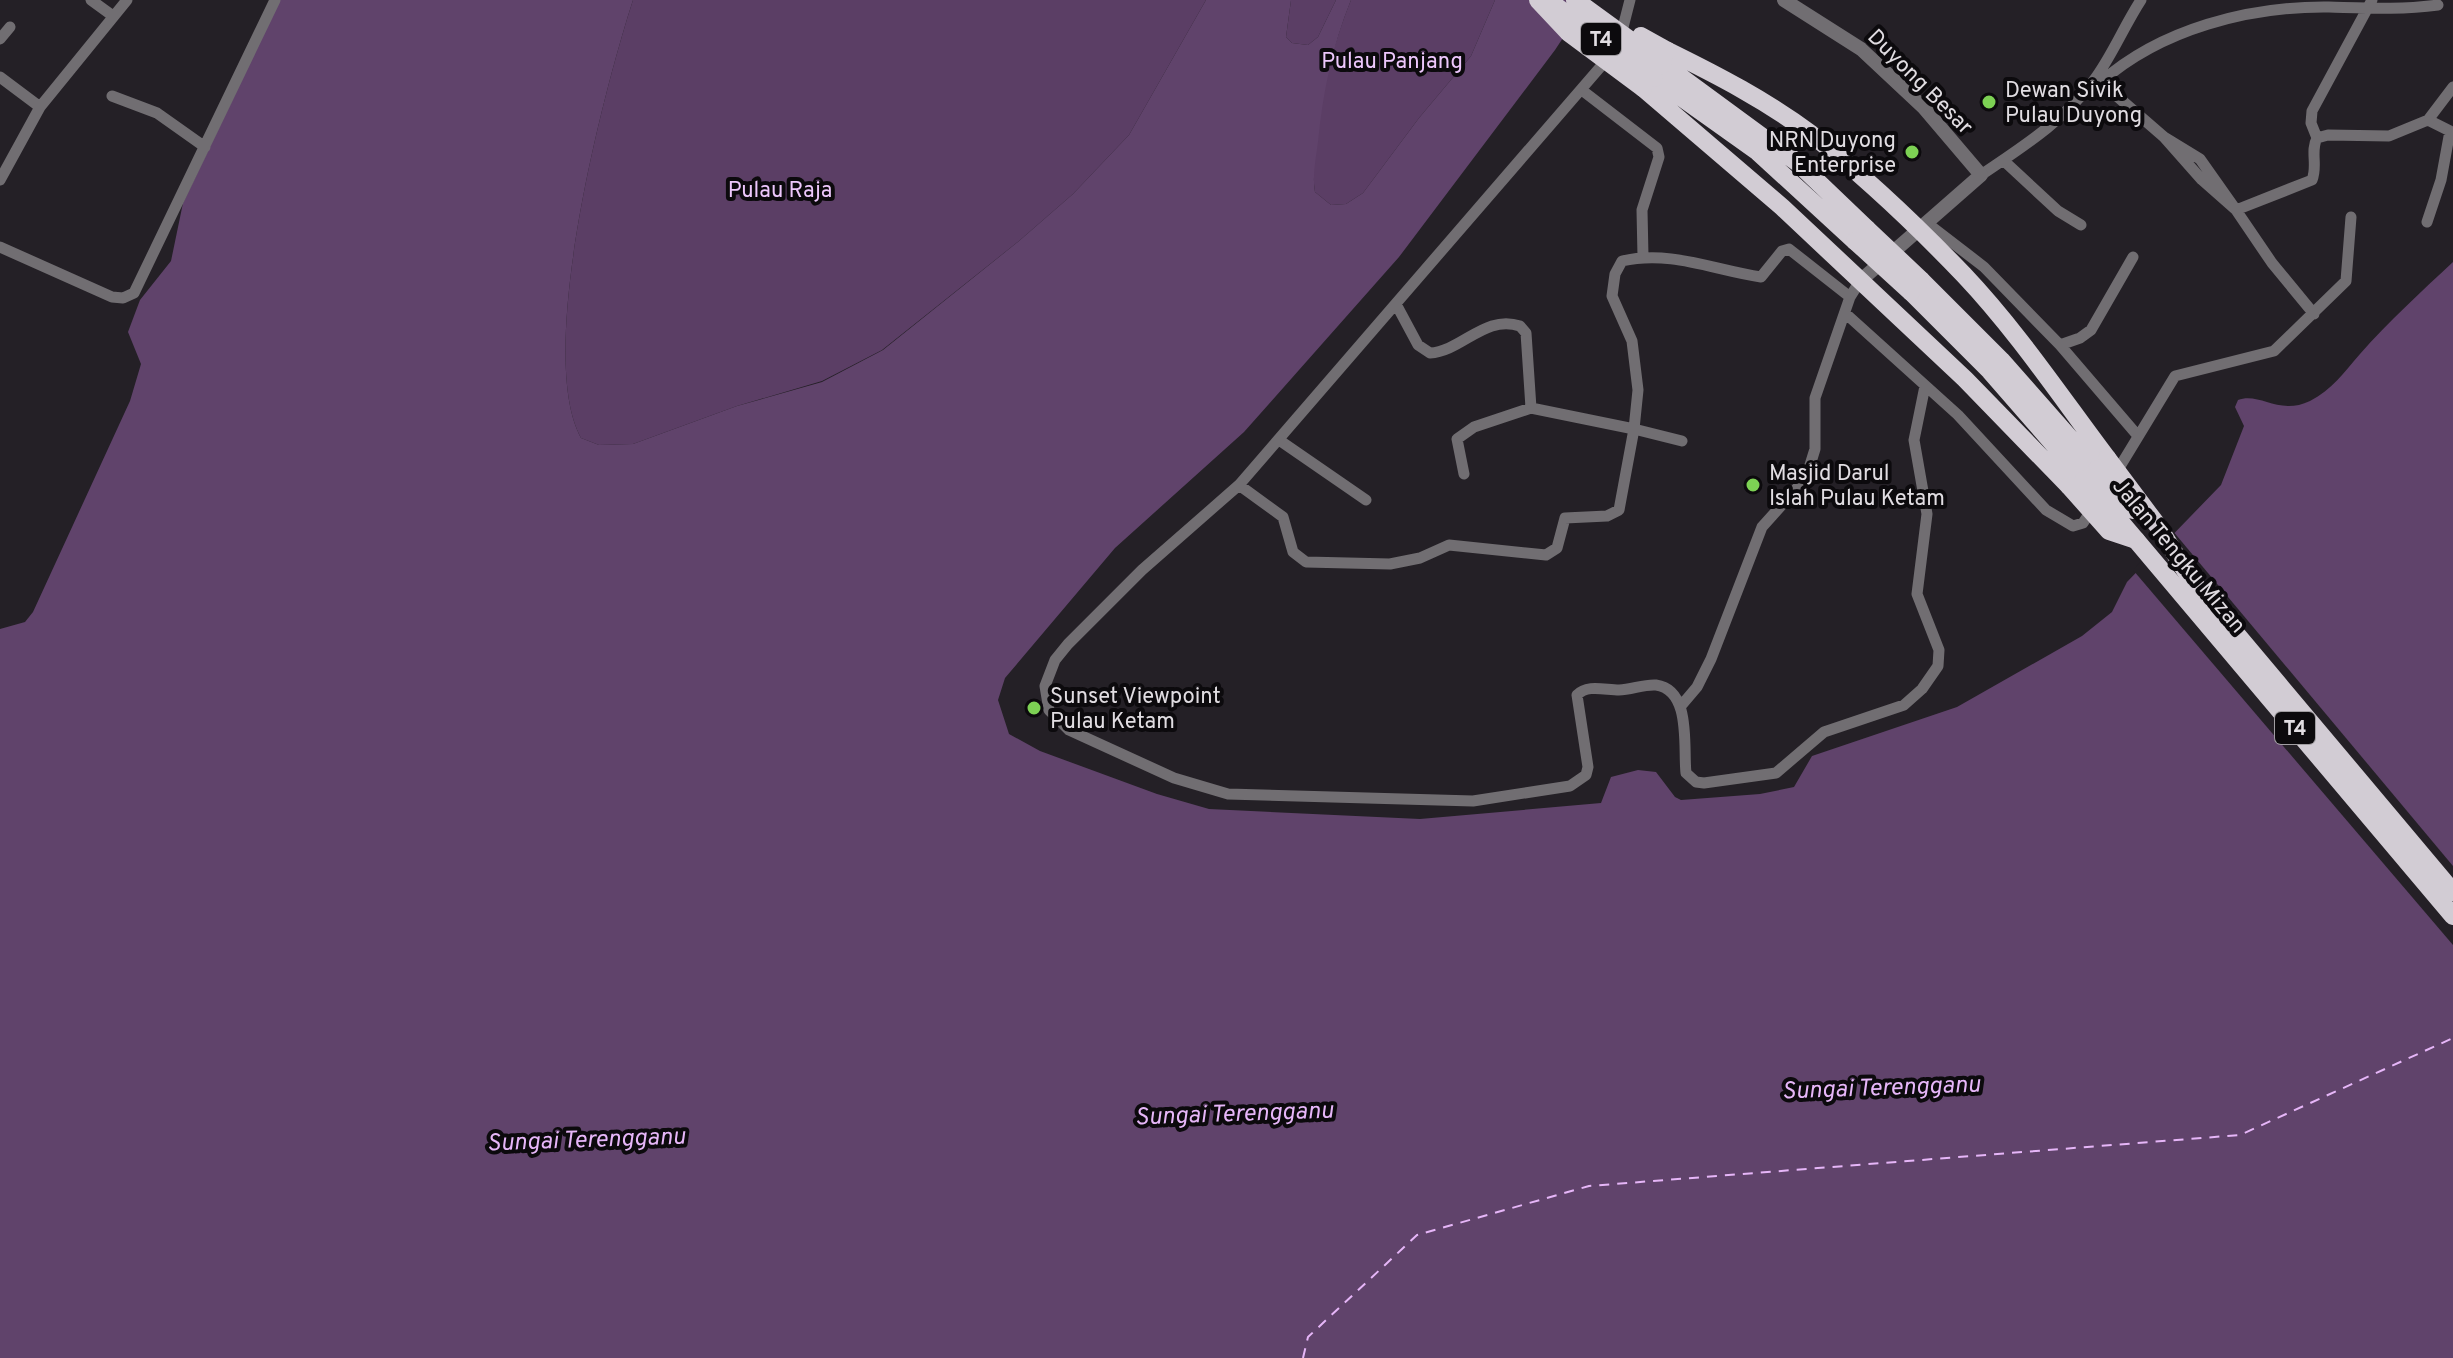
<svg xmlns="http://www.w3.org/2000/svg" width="2453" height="1358" font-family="Overpass,sans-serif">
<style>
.forest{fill:#5b3e65}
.water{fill:#60436b}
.pier{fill:#242026}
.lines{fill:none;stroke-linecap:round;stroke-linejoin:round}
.ferry{stroke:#e6b6f8;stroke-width:2;stroke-dasharray:10 8;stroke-linecap:butt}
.minor{stroke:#716e72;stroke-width:11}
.tertiary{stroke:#716e72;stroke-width:14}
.trunk{stroke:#d2ccd4;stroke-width:18}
.trunk-bridge{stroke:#d2ccd4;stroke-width:18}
.poi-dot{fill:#7dd154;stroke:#0c0a0d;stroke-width:3}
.labels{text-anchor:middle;stroke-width:8;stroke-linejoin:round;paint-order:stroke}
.shield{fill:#0c0a0d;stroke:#a19ea2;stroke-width:2}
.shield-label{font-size:20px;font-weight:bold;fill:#e1dde2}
.park-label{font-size:22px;fill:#edc7fc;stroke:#0c0a0d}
.street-label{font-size:22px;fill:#e1dde2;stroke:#0c0a0d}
.poi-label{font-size:22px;fill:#e1dde2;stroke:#0c0a0d;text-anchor:start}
.water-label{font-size:24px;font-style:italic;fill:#e6b6f8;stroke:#0c0a0d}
</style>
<rect width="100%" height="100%" fill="#242026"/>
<path class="forest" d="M633,0H1206L1129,135L1073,194L1019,241L882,350L822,381L737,406L633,444L599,445L581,438C535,354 603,93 633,0Z
M1291,0H1336L1318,37L1308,45L1292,43L1286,37Z
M1351,0H1495L1471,56L1419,118L1363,193L1346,204L1331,205L1315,192C1307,141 1331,48 1351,0Z"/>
<path class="water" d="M280,0H633C603,93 535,354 581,438L599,445L633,444L737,406L822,382L883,350L1019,241L1073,194L1129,135L1206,0H1291L1286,37L1292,43L1308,45L1318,37L1336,0H1351C1332,47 1323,92 1318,142C1316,158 1312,176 1315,192L1331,205L1346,204L1363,193L1419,118L1471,56L1495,0H1588L1555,50L1399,257L1244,432L1115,548L1005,678L998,700L1009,734L1040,751L1157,794L1209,809L1420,819L1601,803L1611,777L1638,770L1656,772L1675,797L1681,800L1760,794L1794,787L1812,756L1957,707L2082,636L2112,612L2127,582L2221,485L2244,426L2235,407L2238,400C2260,392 2279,416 2310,401C2332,390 2344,372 2360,354C2388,322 2422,291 2453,262V1358H0V629L25,622L33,612L130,401L141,364L128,332L140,300L171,261L183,203Z"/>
<path class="pier" d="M2172,530L2453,866V945L2133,570Z"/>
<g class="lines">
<path class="ferry" d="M1303,1358L1308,1337L1417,1235L1589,1186L2240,1135L2453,1038"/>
<path class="minor" d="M91,0L113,16
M0,39L10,27
M1620,39L1630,0
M1609,57L1239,485L1142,570L1068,644L1055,660L1045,686L1049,710L1069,730L1174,778L1228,794L1473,801L1570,786L1586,775L1588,767L1577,695C1587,684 1605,690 1619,690C1631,690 1644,684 1656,685C1692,690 1683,748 1686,773L1696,782L1704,783L1776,773L1824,732L1904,705L1922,689L1938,666L1939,650L1917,594L1927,514L1914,440L1925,386
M0,77L40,107
M2096,78L2164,137L2202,180L2236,210L2272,263L2314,314
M2101,82C2161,29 2249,6 2329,7C2366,8 2401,10 2438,5
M1583,91L1657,148L1659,157L1642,210L1643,256
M112,96L157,113L205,147
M2164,137L2200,159L2236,210L2312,180C2318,166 2310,151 2317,138L2311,123L2312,111L2372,0
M2317,138L2328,135L2389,136L2428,120
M2003,160L2058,211L2081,225
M1981,175C2022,147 2064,121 2094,80C2112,56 2124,26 2141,0
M0,180L40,107L127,0
M2427,222L2441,180L2450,131L2428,120L2453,87
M1927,223L1984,267L2060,345L2138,436
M0,247L112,297L123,298L134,293L275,0
M1396,304L1418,345L1430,353C1462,351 1485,314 1520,326L1526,333L1531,408L1474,427L1457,439L1464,474
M1845,313L1958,415L2046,510L2073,526L2083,523L2093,508
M2060,345L2080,338L2091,330L2133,257
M1531,408L1634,429L1638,390L1632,341L1612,296L1615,274L1622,261C1671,250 1713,270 1761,277L1782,251L1789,249L1850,297
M1279,440L1366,500
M2116,473L2175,376L2274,351L2346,281L2351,217
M1239,485L1283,517L1293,552L1306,562L1390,564L1420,558L1449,545L1546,555L1557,548L1565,518L1607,516L1619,510L1634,429L1682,441
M1680,707L1697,687L1711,659L1762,527L1806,478L1815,449V398L1850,297L1860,281"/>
<path class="tertiary" d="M1784,0L1861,49L1924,108L1981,175L1860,281"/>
<path class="trunk" d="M1668,51C1717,75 1767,101 1811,134C1863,175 1918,227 1964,275C2017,331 2061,397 2107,458
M1663,64L1798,163L1867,229
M1654,78L1758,152L1855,241
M1643,88L1782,207L1965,379L2069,486
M1921,280L2001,360L2097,469
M1911,292L1990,371L2084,479
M2136,540L2453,916
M2191,580L2453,892"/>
<path class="trunk-bridge" d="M1538,0L1569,33L1643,88
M1575,0L1663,64
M1553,4L1654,78
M1641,36L1668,51
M1867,229L1921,280
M1855,241L1911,292
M2107,458L2158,526L2191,580
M2097,469L2133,510
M2084,479L2136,540
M2069,486L2109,531L2136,540"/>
</g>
<g class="poi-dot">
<circle cx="1989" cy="102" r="8"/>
<circle cx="1912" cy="152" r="8"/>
<circle cx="1753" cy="485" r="8"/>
<circle cx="1034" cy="708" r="8"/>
</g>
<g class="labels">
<g class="shield">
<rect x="1581" y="23" width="40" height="32" rx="6"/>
<rect x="2275" y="712" width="40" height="32" rx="6"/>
</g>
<g class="shield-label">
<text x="1601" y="46">T4</text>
<text x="2295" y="735">T4</text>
</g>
<g class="park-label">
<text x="1392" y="68">Pulau Panjang</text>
<text x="780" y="197">Pulau Raja</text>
</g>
<g class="street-label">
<text transform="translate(1921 81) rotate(45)" y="8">Duyong Besar</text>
<text transform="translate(2180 555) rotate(50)" y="8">Jalan Tengku Mizan</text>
</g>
<g class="poi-label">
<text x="2005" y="97">Dewan Sivik<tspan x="2005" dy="25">Pulau Duyong</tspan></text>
<text x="1896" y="147" text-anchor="end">NRN Duyong<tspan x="1896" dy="25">Enterprise</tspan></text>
<text x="1769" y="480">Masjid Darul<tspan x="1769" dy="25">Islah Pulau Ketam</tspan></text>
<text x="1050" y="703">Sunset Viewpoint<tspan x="1050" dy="25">Pulau Ketam</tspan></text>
</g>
<g class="water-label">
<text transform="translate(1881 1087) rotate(-2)" y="8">Sungai Terengganu</text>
<text transform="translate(1234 1113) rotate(-2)" y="8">Sungai Terengganu</text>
<text transform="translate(586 1139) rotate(-2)" y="8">Sungai Terengganu</text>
</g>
</g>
</svg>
